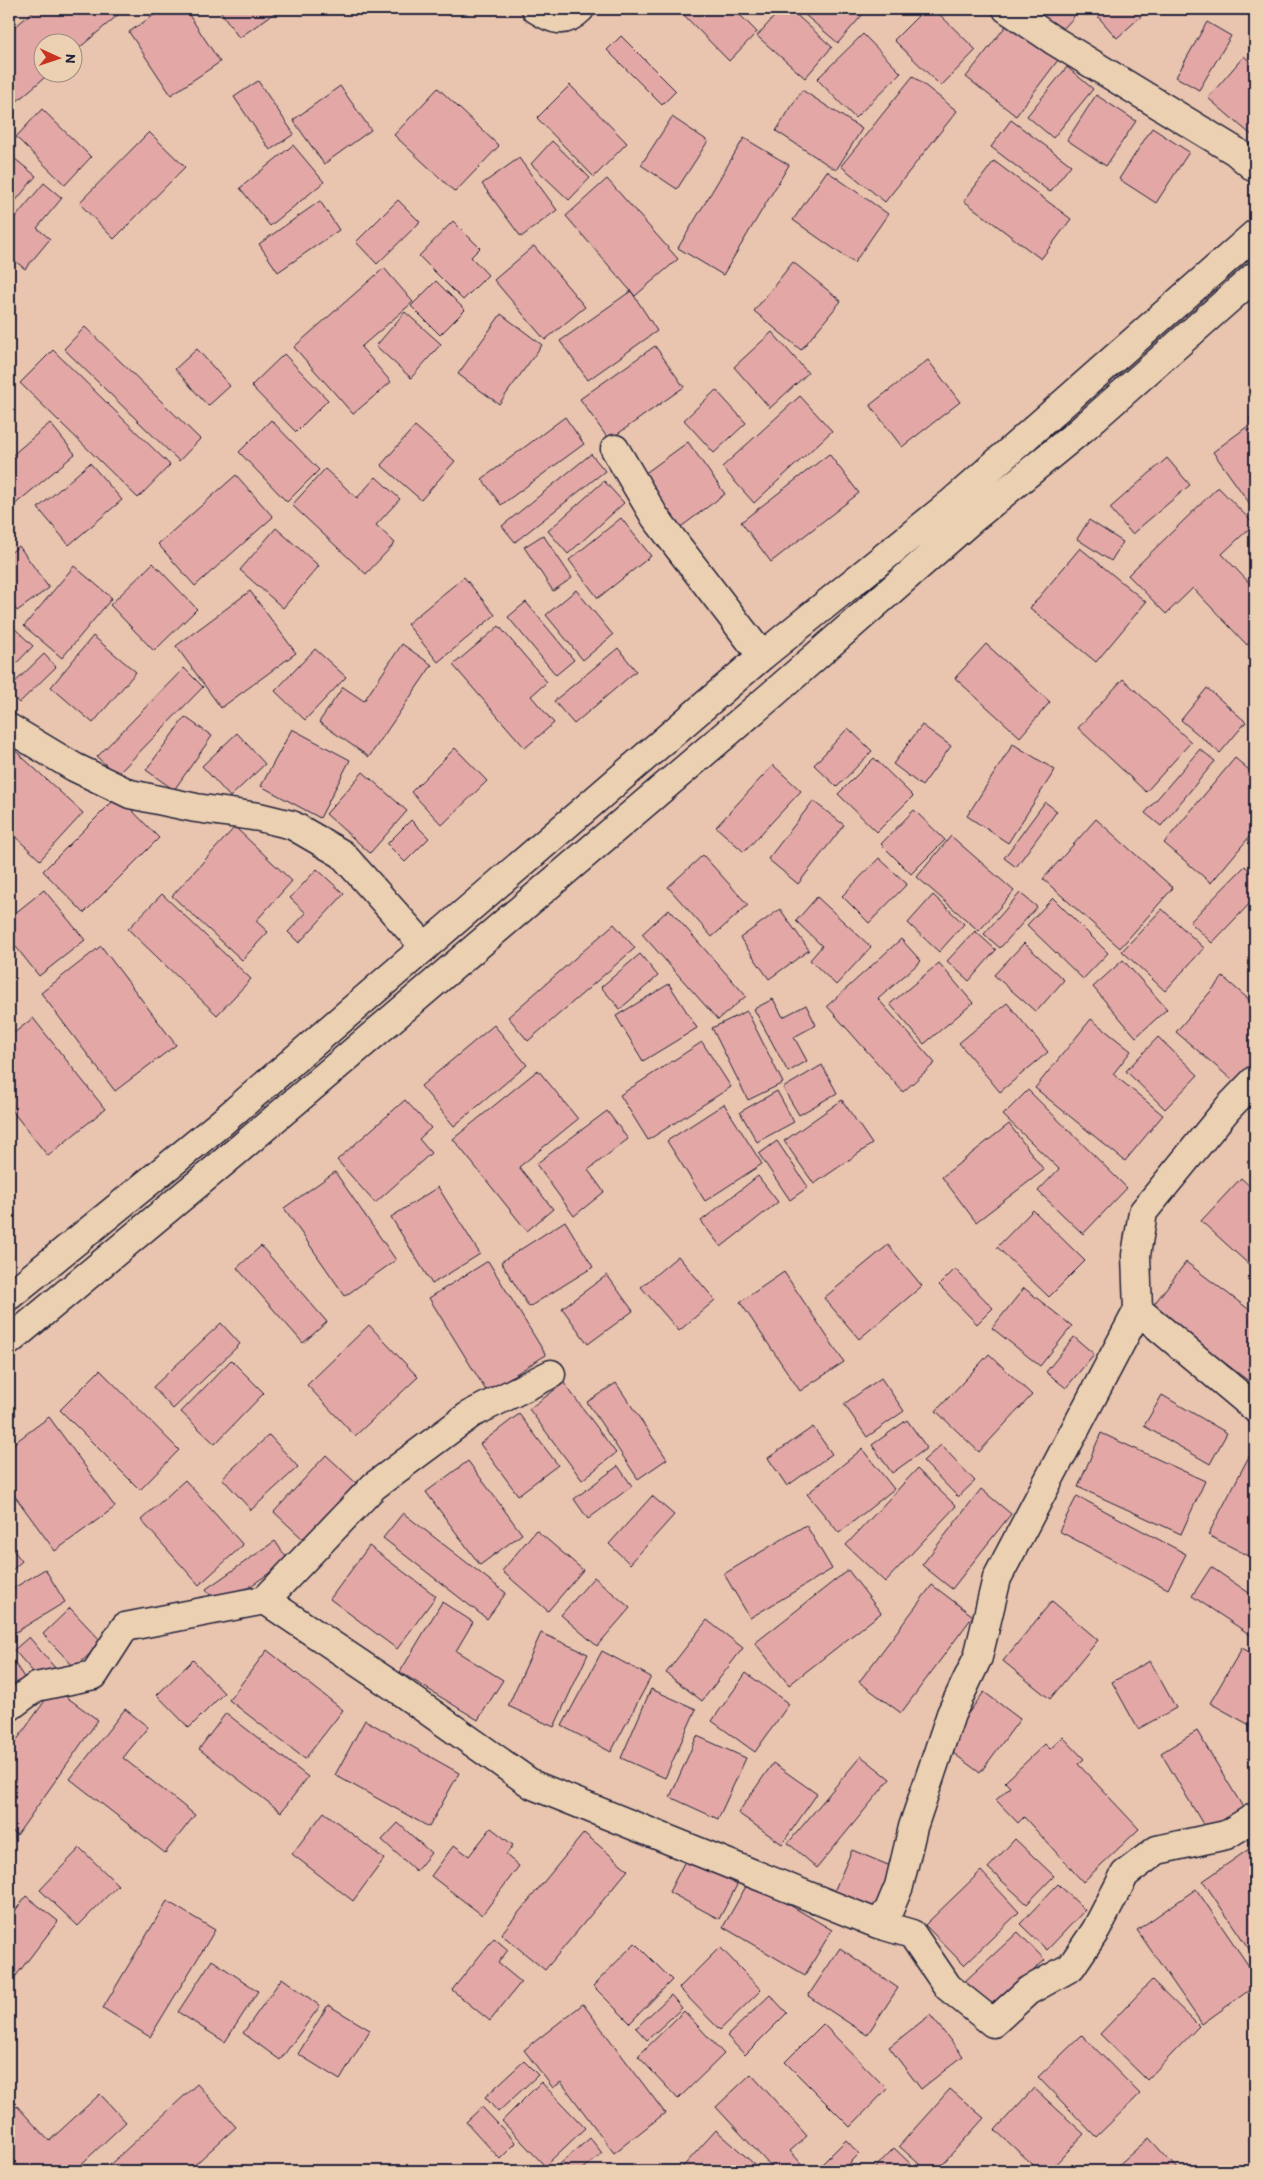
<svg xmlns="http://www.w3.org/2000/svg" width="1264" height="2180" font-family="Itim,sans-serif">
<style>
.building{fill:#e3a8a6;stroke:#22223b}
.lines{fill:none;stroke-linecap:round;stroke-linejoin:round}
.minor-casing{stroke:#22223b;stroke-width:31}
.major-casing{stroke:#22223b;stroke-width:31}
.minor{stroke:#ebd0b2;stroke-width:28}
.major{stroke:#ebd0b2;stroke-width:28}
</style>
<rect width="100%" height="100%" fill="#e9c4ae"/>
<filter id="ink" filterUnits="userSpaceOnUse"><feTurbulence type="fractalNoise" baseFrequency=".02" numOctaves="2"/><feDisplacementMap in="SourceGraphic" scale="10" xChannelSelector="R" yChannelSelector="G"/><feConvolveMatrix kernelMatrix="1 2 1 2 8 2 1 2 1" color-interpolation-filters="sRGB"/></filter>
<g filter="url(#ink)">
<path class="building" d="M36,9H113L118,15L72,54V42H42V72H51L9,108V32Z
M163,9H185L220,62L171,95L129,32Z
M219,9H280L239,38Z
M678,9H734L757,32L729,61Z
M781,9H790L832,47L805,78L757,36Z
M798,9H859L864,13L838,43Z
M925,9H934L976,50L941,86L894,40Z
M1020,9H1066L1074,17L1054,39Z
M1091,9H1149L1117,38Z
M1009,22L1058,60L1016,116L966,77Z
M1207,22L1231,36L1199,90L1176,77Z
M863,34L901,73L855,118L817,79Z
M621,36L676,91L662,105L607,50Z
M1244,56L1255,66V138L1208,98Z
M1067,67L1093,89L1053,138L1027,116Z
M913,76L957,111L885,202L841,166Z
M258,81L294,134L270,150L234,97Z
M570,85L627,143L594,177L537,118Z
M340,86L371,130L324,164L293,120Z
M438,88L499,146L455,192L394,135Z
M802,90L862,129L836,170L776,131Z
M1096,95L1136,121L1106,166L1067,140Z
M42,109L91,157L65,185L16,137Z
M672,117L708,141L677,189L641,165Z
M1011,120L1071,165L1050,192L991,147Z
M1152,128L1189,152L1156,203L1119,179Z
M149,132L185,167L114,239L79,203Z
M744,138L789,165L723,275L678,248Z
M552,141L590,178L569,200L531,164Z
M293,145L324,182L270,226L240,188Z
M9,154L36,176L9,209Z
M519,158L557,210L521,237L482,184Z
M994,161L1071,219L1041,259L964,201Z
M827,171L888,214L854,263L793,220Z
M607,179L678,259L635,296L566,216Z
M44,183L62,198L37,228L50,239L25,269L9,256V225Z
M398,200L420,222L377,264L356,242Z
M320,201L339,230L278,272L259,244Z
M453,221L480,248L471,257L488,275L463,300L419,256Z
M534,246L585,307L545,340L494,280Z
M793,262L841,301L801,350L754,311Z
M384,268L413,302L361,347L391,382L353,414L294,347Z
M436,281L465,310L440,335L411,306Z
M631,291L657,331L588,380L560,341Z
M405,312L441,344L411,378L376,346Z
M501,314L542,345L499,404L458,374Z
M85,327L200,439L179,461L64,349Z
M772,332L808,373L770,408L734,367Z
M655,346L684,387L609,440L580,399Z
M197,349L230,386L208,406L175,369Z
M53,350L170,465L138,498L20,383Z
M284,354L328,400L296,432L251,386Z
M928,360L960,402L902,447L870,405Z
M716,390L746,423L714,453L684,420Z
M800,396L832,431L754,503L722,467Z
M1255,414V427L1249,419Z
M565,417L584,444L501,505L482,479Z
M271,420L319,470L287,502L239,452Z
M50,423L75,454L13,506L9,500V458Z
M415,426L455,461L421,500L381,465Z
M1248,426L1255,437V511L1213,452Z
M688,442L725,494L678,529L640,477Z
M591,454L605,471L515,542L502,526Z
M829,454L859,493L771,562L741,522Z
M1167,458L1190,485L1132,534L1110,508Z
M90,463L122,500L69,545L38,508Z
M325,469L357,498L376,477L400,499L376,525L395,543L366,574L292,505Z
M236,475L273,517L195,586L158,544Z
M604,481L624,503L568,554L548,531Z
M1218,487L1254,524L1222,554L1255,589V636L1247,645L1193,588L1166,614L1128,575Z
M621,518L651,556L598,598L569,560Z
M1089,520L1123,542L1111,561L1077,539Z
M276,528L319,566L283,608L240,570Z
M543,535L572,578L553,591L524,547Z
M19,546L49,588L17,611L9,599V554Z
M1080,548L1146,602L1096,662L1030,608Z
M153,563L197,609L154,651L110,605Z
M74,566L112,598L62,658L24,626Z
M464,577L495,615L438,662L407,624Z
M576,590L613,635L583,660L546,615Z
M250,591L296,653L221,708L176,646Z
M526,602L574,660L556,675L508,617Z
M9,623L33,646L9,671Z
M499,626L547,682L531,696L554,723L525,748L453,665Z
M93,636L136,672L93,723L51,687Z
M402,644L432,665L369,757L319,722L343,687L364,701Z
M986,644L1050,702L1020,737L955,678Z
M618,648L636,671L574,724L554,701Z
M315,649L346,677L305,720L275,691Z
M44,654L56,667L19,703L9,692V688Z
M184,668L203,687L117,775L97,757Z
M1123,679L1191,742L1146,792L1078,728Z
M1207,688L1246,722L1220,753L1181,720Z
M185,717L212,736L174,790L146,770Z
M922,725L951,746L922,786L893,764Z
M848,728L872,751L837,787L814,765Z
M292,729L350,760L320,818L261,786Z
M237,733L265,764L230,797L202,766Z
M1013,744L1055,770L1008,843L967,816Z
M9,745L83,813L40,860L9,831Z
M455,748L487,781L442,825L411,792Z
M1200,749L1215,761L1161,826L1145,813Z
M874,758L913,796L877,832L838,794Z
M1235,758L1255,775V830L1211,883L1164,843Z
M773,765L801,791L744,852L716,827Z
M363,772L407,811L370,853L326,814Z
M118,796L159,838L84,913L43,871Z
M813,801L844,825L798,884L768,859Z
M1045,802L1057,811L1016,867L1004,858Z
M914,810L945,840L911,874L881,844Z
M1096,819L1173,888L1120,948L1043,879Z
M411,820L429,838L405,862L387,844Z
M235,827L292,881L256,921L268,932L242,960L172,896Z
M951,836L1014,891L979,931L917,877Z
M703,855L748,905L712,937L668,887Z
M879,858L907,884L869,923L842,896Z
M1245,866L1255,877V898L1212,943L1190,922Z
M317,869L344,894L299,943L288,932L306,913L290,898Z
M44,890L85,940L39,976L9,938V918Z
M1020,893L1037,907L1000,948L984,934Z
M162,894L251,979L217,1015L128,929Z
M933,895L964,924L939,952L908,923Z
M817,897L871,947L836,985L810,960L822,946L796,921Z
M1053,898L1108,953L1083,979L1027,925Z
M669,909L746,996L718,1020L642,934Z
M780,909L809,950L769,979L740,938Z
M1162,909L1204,948L1165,991L1122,951Z
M614,924L635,948L528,1041L508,1017Z
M975,931L996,950L969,981L947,961Z
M901,939L921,961L878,999L935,1063L903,1092L827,1006Z
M1024,943L1064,980L1036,1012L994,975Z
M101,946L176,1045L115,1091L41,993Z
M640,954L658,976L620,1009L601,987Z
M1123,960L1167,1009L1136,1037L1093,987Z
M939,963L973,1003L924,1044L890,1004Z
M1223,977L1255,1005V1064L1238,1085L1176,1032Z
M669,984L697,1028L643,1061L616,1016Z
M773,999L783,1017L806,1005L816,1025L794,1037L807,1061L788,1072L754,1009Z
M1007,1003L1048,1052L1000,1092L959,1043Z
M747,1011L783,1083L748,1100L712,1028Z
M33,1018L105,1109L48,1156L9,1107V1037Z
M1091,1019L1131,1051L1113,1074L1163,1115L1125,1161L1035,1088Z
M494,1025L527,1065L454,1126L421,1086Z
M1158,1037L1198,1075L1165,1109L1126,1071Z
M702,1042L731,1087L648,1140L620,1095Z
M822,1065L837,1093L799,1115L783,1088Z
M538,1070L578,1119L519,1167L553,1209L527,1231L453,1139Z
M1028,1090L1127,1188L1083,1234L1038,1191L1059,1169L1003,1115Z
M777,1091L794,1122L757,1142L740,1112Z
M405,1100L431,1128L419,1139L431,1153L375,1203L337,1160Z
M842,1100L872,1144L814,1184L784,1141Z
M724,1104L762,1164L705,1201L667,1141Z
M607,1111L628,1139L588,1170L604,1192L574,1216L536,1164Z
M1009,1124L1044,1170L976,1222L942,1177Z
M777,1141L808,1187L790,1200L759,1154Z
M1255,1154V1171L1247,1162Z
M335,1172L396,1260L345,1296L284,1208Z
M758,1176L778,1202L721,1247L701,1221Z
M1241,1178L1255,1191V1270L1201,1221Z
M438,1187L480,1254L432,1284L391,1217Z
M1033,1210L1085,1261L1049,1297L997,1247Z
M565,1221L593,1267L529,1307L501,1262Z
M888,1245L922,1286L859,1339L824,1298Z
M261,1246L327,1322L303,1343L237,1268Z
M678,1256L715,1300L679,1331L641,1287Z
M488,1261L546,1355L487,1392L429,1298Z
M1186,1262L1255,1314V1386L1152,1307Z
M955,1269L993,1308L977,1324L939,1285Z
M784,1272L844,1362L800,1391L740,1302Z
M607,1275L633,1311L588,1344L562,1308Z
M1024,1288L1072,1326L1040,1366L992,1328Z
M221,1323L240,1344L173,1409L153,1387Z
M369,1325L418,1377L355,1436L307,1385Z
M1074,1337L1094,1354L1066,1388L1046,1372Z
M989,1354L1032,1395L979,1452L936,1411Z
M231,1360L264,1393L215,1444L181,1412Z
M100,1370L179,1450L140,1490L60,1410Z
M881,1378L904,1411L867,1437L844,1404Z
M564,1383L616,1453L582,1480L529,1409Z
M616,1383L667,1459L638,1479L587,1402Z
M1162,1395L1227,1433L1210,1464L1144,1426Z
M519,1414L558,1465L518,1495L480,1444Z
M49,1417L115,1507L55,1551L9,1488V1447Z
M907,1420L927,1448L892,1473L872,1445Z
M813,1427L832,1454L787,1486L768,1458Z
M1101,1433L1205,1481L1181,1534L1078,1487Z
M269,1435L298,1467L251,1510L222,1478Z
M941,1445L975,1481L958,1497L923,1461Z
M1255,1445V1559L1208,1535Z
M862,1449L894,1489L839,1533L807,1494Z
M326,1455L356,1483L304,1540L274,1512Z
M468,1461L522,1534L480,1565L426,1492Z
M618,1466L632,1486L588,1519L574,1499Z
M917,1469L956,1506L885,1582L846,1545Z
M185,1480L243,1545L199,1585L141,1520Z
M981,1489L1011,1514L952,1589L922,1565Z
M652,1496L674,1515L630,1564L609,1544Z
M1077,1496L1186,1554L1168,1589L1059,1531Z
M403,1513L506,1593L487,1619L383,1538Z
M806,1525L832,1569L750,1618L724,1574Z
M536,1530L583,1570L548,1611L502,1571Z
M275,1541L288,1560L219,1608L206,1589Z
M9,1545L22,1561L9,1573Z
M369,1546L436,1596L397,1649L330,1599Z
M1211,1567L1255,1597V1638L1192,1596Z
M45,1569L65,1602L11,1635L9,1632V1591Z
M848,1570L881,1613L789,1685L755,1643Z
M594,1577L630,1608L597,1646L561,1615Z
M932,1585L973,1616L901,1713L859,1682Z
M1052,1601L1098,1640L1050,1699L1003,1661Z
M442,1602L473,1622L456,1651L503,1680L478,1720L400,1672Z
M70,1608L102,1642L75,1668L43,1634Z
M707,1620L743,1648L702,1701L666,1673Z
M541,1633L588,1654L554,1727L508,1706Z
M29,1637L55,1668L41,1681L14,1650Z
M1242,1648L1255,1655V1728L1210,1703Z
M267,1650L343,1710L305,1759L229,1700Z
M602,1651L651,1677L611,1752L562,1726Z
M12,1659L27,1682L9,1694V1661Z
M193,1660L224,1693L189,1728L157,1695Z
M1150,1661L1176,1708L1138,1729L1112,1682Z
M746,1673L789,1704L755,1752L712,1721Z
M54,1688L98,1720L17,1835L9,1829V1751Z
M651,1689L696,1709L665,1778L621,1758Z
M984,1692L1020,1719L980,1773L944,1746Z
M125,1709L148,1727L123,1758L195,1815L165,1853L70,1779Z
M226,1713L308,1777L281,1812L199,1749Z
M365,1720L459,1773L429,1827L335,1775Z
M1197,1731L1244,1809L1207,1831L1161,1753Z
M697,1736L746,1758L718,1819L670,1797Z
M1063,1737L1084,1759L1078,1764L1139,1829L1083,1882L1024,1817L1018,1823L996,1800L1010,1787L1005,1782L1045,1744L1050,1749Z
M861,1756L890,1779L817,1868L788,1843Z
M773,1763L817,1794L782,1844L738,1813Z
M324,1812L384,1859L353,1901L292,1854Z
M398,1823L431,1853L416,1871L382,1840Z
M491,1828L513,1845L506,1855L519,1866L482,1915L431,1876L454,1845L469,1856Z
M584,1833L628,1870L545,1970L501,1934Z
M1015,1839L1054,1876L1027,1904L988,1868Z
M80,1848L118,1885L78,1926L40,1890Z
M1249,1849L1255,1857V1958L1203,1881Z
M852,1850L893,1867L875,1912L833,1894Z
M687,1857L737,1885L719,1919L669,1892Z
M981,1871L1019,1912L964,1965L925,1925Z
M9,1881L14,1885L9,1892Z
M749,1881L832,1930L805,1975L723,1927Z
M1058,1884L1085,1910L1047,1950L1020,1924Z
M1196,1889L1255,1975V1986L1202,2024L1137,1930Z
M26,1896L58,1921L12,1981L9,1978V1919Z
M167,1901L215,1930L150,2037L103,2008Z
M1018,1932L1045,1960L989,2011L963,1983Z
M494,1938L508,1950L498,1963L521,1982L490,2021L452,1990Z
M635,1943L672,1980L630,2023L593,1986Z
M720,1947L761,1990L720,2030L679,1988Z
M840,1948L898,1988L867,2035L808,1996Z
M212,1960L258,1991L225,2042L178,2012Z
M282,1978L320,2006L280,2060L243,2033Z
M1152,1980L1199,2026L1147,2080L1100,2034Z
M671,1995L682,2008L647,2040L636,2028Z
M770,1995L787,2013L745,2055L727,2036Z
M583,2004L665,2113L614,2153L561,2082L553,2088L524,2050Z
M328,2005L370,2030L340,2080L298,2054Z
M684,2011L724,2054L678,2099L638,2056Z
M930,2015L963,2056L921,2089L889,2047Z
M823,2024L887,2089L850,2127L785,2062Z
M1082,2035L1140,2094L1096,2137L1038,2077Z
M524,2061L538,2075L498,2112L485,2097Z
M751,2074L807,2136L790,2151L808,2171H775L716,2107Z
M541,2082L585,2128L545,2166L502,2121Z
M197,2084L236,2127L188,2171H103Z
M1034,2088L1084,2134L1049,2171H1040L995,2130Z
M950,2089L984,2118L936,2171H927L899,2146Z
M100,2094L126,2122L74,2171H23L9,2156V2114L17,2106L49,2141Z
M482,2107L516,2143L500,2159L466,2122Z
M716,2130L762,2171H679Z
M590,2138L602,2153L581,2171H552Z
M1149,2138L1179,2171H1118L1115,2168Z
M846,2140L859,2154L842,2171H815Z
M894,2148L918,2171H872Z"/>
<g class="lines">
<g class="minor-casing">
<path id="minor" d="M536,9C553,20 564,25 580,9
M1007,9L1053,40L1235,151L1255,168
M615,449L655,517L762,656
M9,728L74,767L130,794L196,808L259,817L292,825L342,854L425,947
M1255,1080L1228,1108L1143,1212L1136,1255L1138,1310L1255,1408
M265,1600L374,1486L471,1414L551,1374
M9,1707L36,1687L94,1675L125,1627L265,1600L393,1686L533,1785L878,1924L912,1934L948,1987L993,2023L1028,1991L1071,1967L1096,1930L1125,1874L1157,1850L1226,1835L1255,1817
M878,1924L889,1910L899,1886L913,1827L951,1714L978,1657L997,1578L1138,1310"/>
</g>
<g class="major-casing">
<path id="major" d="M9,1296L221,1123L762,656L951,503L1255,234
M9,1341L237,1151L773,694L970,521L1081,430L1255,276"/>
</g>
<use href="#minor" class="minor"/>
<use href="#major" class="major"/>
</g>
</g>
<rect width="1264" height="2180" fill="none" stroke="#ebd0b2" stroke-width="30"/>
<rect x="15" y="15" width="1234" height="2150" fill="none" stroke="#22223b" stroke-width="2" filter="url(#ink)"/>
<g transform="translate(58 58) rotate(93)"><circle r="24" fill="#ebd0b2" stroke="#9b8a82"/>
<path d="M0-4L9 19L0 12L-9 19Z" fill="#c8321e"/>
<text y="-8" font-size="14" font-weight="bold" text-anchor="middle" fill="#22223b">N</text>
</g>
</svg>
